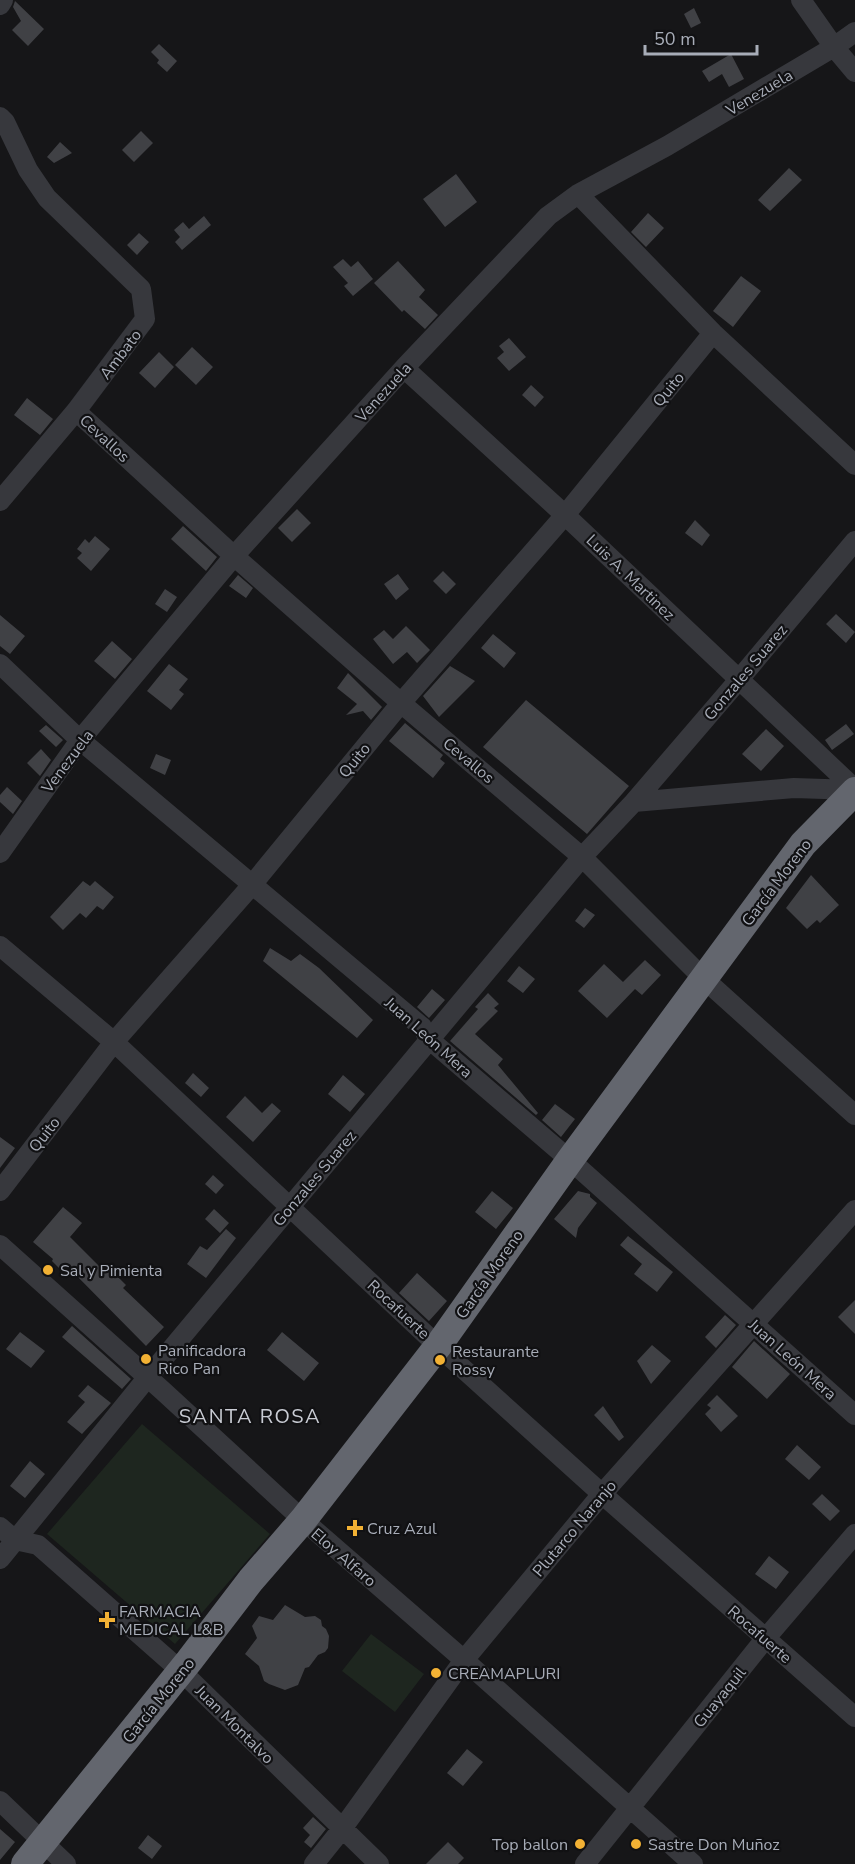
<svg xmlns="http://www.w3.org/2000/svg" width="855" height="1864" font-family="'Nunito Sans',sans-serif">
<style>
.green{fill:#1e261f}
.building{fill:#404145}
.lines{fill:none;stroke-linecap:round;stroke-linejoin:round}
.minor{stroke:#37383d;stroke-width:20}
.highway{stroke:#63666e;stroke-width:28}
.poi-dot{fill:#f2b134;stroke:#111113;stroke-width:2}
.labels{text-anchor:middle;stroke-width:4.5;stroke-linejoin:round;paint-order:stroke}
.street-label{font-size:16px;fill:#a8adb8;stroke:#111113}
.poi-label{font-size:16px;fill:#a8adb8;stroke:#111113;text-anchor:start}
.quarter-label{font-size:20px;letter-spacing:1.5px;fill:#c9ccd4;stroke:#111113}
</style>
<rect width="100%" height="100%" fill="#161618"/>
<path class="green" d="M142,1424L270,1534L175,1644L47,1534Z
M371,1634L424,1674L395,1712L342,1671Z"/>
<path class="building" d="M15,1L44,29L28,46L12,30L21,21L13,7Z
M694,8L701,23L691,28L684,14Z
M159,44L177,61L167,72L157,63L159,60L151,52Z
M731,54L744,79L729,87L722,74L709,82L702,71Z
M141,131L153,143L134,162L122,150Z
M60,142L72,153L54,163L47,157Z
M789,168L802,180L770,211L758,200Z
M456,174L477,202L445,227L423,199Z
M648,213L664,228L646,247L631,232Z
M204,216L211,225L182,250L175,242L180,237L174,230L183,222L189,229Z
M139,233L149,242L137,255L127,245Z
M343,259L351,267L358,261L373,279L353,296L344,286L348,283L333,267Z
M398,261L425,290L419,297L438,315L425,329L404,310L402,312L374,283Z
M741,276L761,291L733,327L713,311Z
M509,338L526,357L509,371L497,358L504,352L499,346Z
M192,347L213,367L196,385L175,365Z
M159,352L174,367L155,388L139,373Z
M531,385L544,397L535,407L522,395Z
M27,398L53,419L40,435L14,415Z
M297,509L311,523L292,542L278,528Z
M695,520L710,535L702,546L685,533Z
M183,526L217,557L206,571L171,539Z
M95,536L110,549L91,571L77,558L82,553L77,549L85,539L89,543Z
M443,571L456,584L446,594L433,581Z
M398,574L409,589L396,600L384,584Z
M238,575L253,588L246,598L229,586Z
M165,589L177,597L167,612L155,604Z
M836,614L855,632L846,643L826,624Z
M0,615L25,636L10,654L0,646Z
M406,626L430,650L417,663L407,652L393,664L373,639L384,630L393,639Z
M493,634L516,653L504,668L481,648Z
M112,641L132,659L115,679L94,661Z
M169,664L188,679L179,690L184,694L171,710L147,691Z
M450,666L475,681L439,717L423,696Z
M348,673L382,707L371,720L363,711L346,715L357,704L337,688Z
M526,700L629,786L587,834L483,747Z
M405,723L443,755L440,759L445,763L433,778L389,741Z
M846,724L854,734L832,750L825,740Z
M46,725L63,740L56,747L39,731Z
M766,729L784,746L761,771L742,754Z
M41,749L51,760L40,776L27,763Z
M156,754L171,760L165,775L150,768Z
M7,787L22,801L13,814L0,802V795Z
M811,875L839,905L820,923L817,920L807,929L786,908Z
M83,881L90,886L95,881L114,897L103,910L97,906L86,918L80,913L63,930L50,917Z
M585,908L595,915L584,928L575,921Z
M270,948L291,961L300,954L319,968L373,1020L357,1038L263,961Z
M645,960L661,975L642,995L635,989L607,1018L578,991L604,964L623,982Z
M519,966L535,979L523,993L507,981Z
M432,989L445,1000L429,1018L417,1007Z
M488,993L499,1004L494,1008L498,1011L475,1034L503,1059L498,1065L538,1113L536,1115L450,1041L478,1009L475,1007Z
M193,1073L209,1088L201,1097L185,1083Z
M343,1075L365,1094L350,1112L328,1094Z
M245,1096L262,1113L272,1103L281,1111L253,1142L226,1117Z
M555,1104L575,1119L561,1137L542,1120Z
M0,1137L15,1148L0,1168Z
M213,1175L224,1185L216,1194L205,1184Z
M492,1191L513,1208L496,1229L475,1212Z
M578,1191L590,1194V1197L597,1203L578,1228L576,1238L554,1219Z
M63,1207L82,1223L70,1237L101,1268L105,1264L126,1285L123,1288L164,1327L146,1346L70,1269L65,1274L52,1261L53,1259L33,1242Z
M214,1209L229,1223L220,1233L205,1219Z
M226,1229L236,1238L206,1278L187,1264L200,1246L207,1250Z
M628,1236L673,1272L657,1292L634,1274L642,1264L620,1245Z
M417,1273L447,1301L429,1321L399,1293Z
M855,1300V1334L838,1317Z
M725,1315L736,1325L716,1348L705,1337Z
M72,1326L131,1379L122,1389L62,1337Z
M20,1332L45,1351L31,1368L6,1349Z
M282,1332L319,1363L304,1381L267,1350Z
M754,1341L790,1374L767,1399L732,1367Z
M652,1345L671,1361L651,1384L637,1361Z
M88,1385L111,1403L82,1434L67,1422L85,1402L78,1396Z
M717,1395L738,1416L721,1432L705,1414L711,1408L707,1405Z
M603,1406L624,1437L619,1441L594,1415Z
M797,1445L821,1467L809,1480L785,1459Z
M30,1461L45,1474L25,1498L10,1486Z
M822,1494L840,1511L830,1521L812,1504Z
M769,1556L789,1572L776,1589L755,1574Z
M285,1605L305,1617L315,1616L321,1620L322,1626L326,1629L329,1636L328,1648L325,1652L318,1655L309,1667L305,1668L298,1685L285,1690L269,1684L264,1681L259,1666L245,1654L257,1638L252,1626L259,1616L273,1620Z
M467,1749L483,1762L463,1786L447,1773Z
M313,1817L326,1829L311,1848L304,1842L310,1835L303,1828Z
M0,1829L15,1842L0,1860Z
M148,1835L162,1846L152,1859L138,1848Z
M448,1842L464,1858L458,1864H426Z"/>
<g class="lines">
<path class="minor" d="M801,0L834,47L855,72
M0,5L3,0
M0,117L5,122L28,170L47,198L141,289L145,319L76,411L0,501
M578,194L713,333L855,465
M404,368L565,515L855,789
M76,411L234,556L401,703L582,857L703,978L855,1115
M0,664L80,740L422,1027L430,1040L570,1160L855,1415
M634,802L731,689L855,541
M0,853L80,740L234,556L404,368L548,216L578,194L667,146L834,47L855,32
M0,946L114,1042L438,1346L602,1494L855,1717
M0,1191L114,1042L251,886L401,703L565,515L713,333
M0,1245L163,1391L303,1520L464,1660L693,1864
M0,1527L15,1540L38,1545L181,1671L379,1864
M0,1559L143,1383L582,857L634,802L794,788L855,790
M0,1801L66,1864
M314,1864L342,1829L464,1660L602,1494L855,1210
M585,1864L765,1639L855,1534"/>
<path class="highway" d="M25,1864L189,1661L251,1580L303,1520L438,1346L570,1160L803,844L855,791"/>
</g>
<g class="poi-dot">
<circle cx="48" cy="1270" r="6"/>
<circle cx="146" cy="1359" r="6"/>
<circle cx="440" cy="1360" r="6"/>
<path d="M352 1519h6v6h6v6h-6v6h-6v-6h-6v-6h6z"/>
<path d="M104 1611h6v6h6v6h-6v6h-6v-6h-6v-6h6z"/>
<circle cx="436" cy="1673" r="6"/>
<circle cx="580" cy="1844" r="6"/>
<circle cx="636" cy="1844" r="6"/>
</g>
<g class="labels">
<g class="street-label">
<text transform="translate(759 92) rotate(-31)" y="6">Venezuela</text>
<text transform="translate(120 354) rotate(-53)" y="6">Ambato</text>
<text transform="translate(668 389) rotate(-51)" y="6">Quito</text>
<text transform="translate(383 392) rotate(-48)" y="6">Venezuela</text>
<text transform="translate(105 438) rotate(43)" y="6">Cevallos</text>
<text transform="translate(631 577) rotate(44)" y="6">Luis A. Martinez</text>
<text transform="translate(745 672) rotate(-50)" y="6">Gonzales Suarez</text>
<text transform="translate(354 760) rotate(-51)" y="6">Quito</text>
<text transform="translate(469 760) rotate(40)" y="6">Cevallos</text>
<text transform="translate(67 761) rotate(-53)" y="6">Venezuela</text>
<text transform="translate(776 882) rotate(-53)" y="6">García Moreno</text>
<text transform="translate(429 1037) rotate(42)" y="6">Juan León Mera</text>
<text transform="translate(44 1134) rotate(-52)" y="6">Quito</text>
<text transform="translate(314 1178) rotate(-50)" y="6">Gonzales Suarez</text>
<text transform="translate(489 1274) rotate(-55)" y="6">García Moreno</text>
<text transform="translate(399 1309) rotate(43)" y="6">Rocafuerte</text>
<text transform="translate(793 1359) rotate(42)" y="6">Juan León Mera</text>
<text transform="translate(574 1528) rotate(-50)" y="6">Plutarco Naranjo</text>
<text transform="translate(344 1557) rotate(41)" y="6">Eloy Alfaro</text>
<text transform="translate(760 1634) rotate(41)" y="6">Rocafuerte</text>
<text transform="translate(719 1697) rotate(-51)" y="6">Guayaquil</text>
<text transform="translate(158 1700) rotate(-51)" y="6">García Moreno</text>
<text transform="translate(235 1724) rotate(45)" y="6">Juan Montalvo</text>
</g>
<g class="poi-label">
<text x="60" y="1276">Sal y Pimienta</text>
<text x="158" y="1356">Panificadora<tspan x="158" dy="18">Rico Pan</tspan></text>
<text x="452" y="1357">Restaurante<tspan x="452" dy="18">Rossy</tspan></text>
<text x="367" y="1534">Cruz Azul</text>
<text x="119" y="1617">FARMACIA<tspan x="119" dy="18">MEDICAL L&amp;B</tspan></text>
<text x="448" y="1679">CREAMAPLURI</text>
<text x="568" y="1850" text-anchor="end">Top ballon</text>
<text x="648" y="1850">Sastre Don Muñoz</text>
</g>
<g class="quarter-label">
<text x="250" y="1423">SANTA ROSA</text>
</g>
</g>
<path d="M645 45v9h112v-9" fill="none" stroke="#a8adb8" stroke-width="3"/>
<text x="654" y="45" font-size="18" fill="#a8adb8" stroke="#111113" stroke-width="4.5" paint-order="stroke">50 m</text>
</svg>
